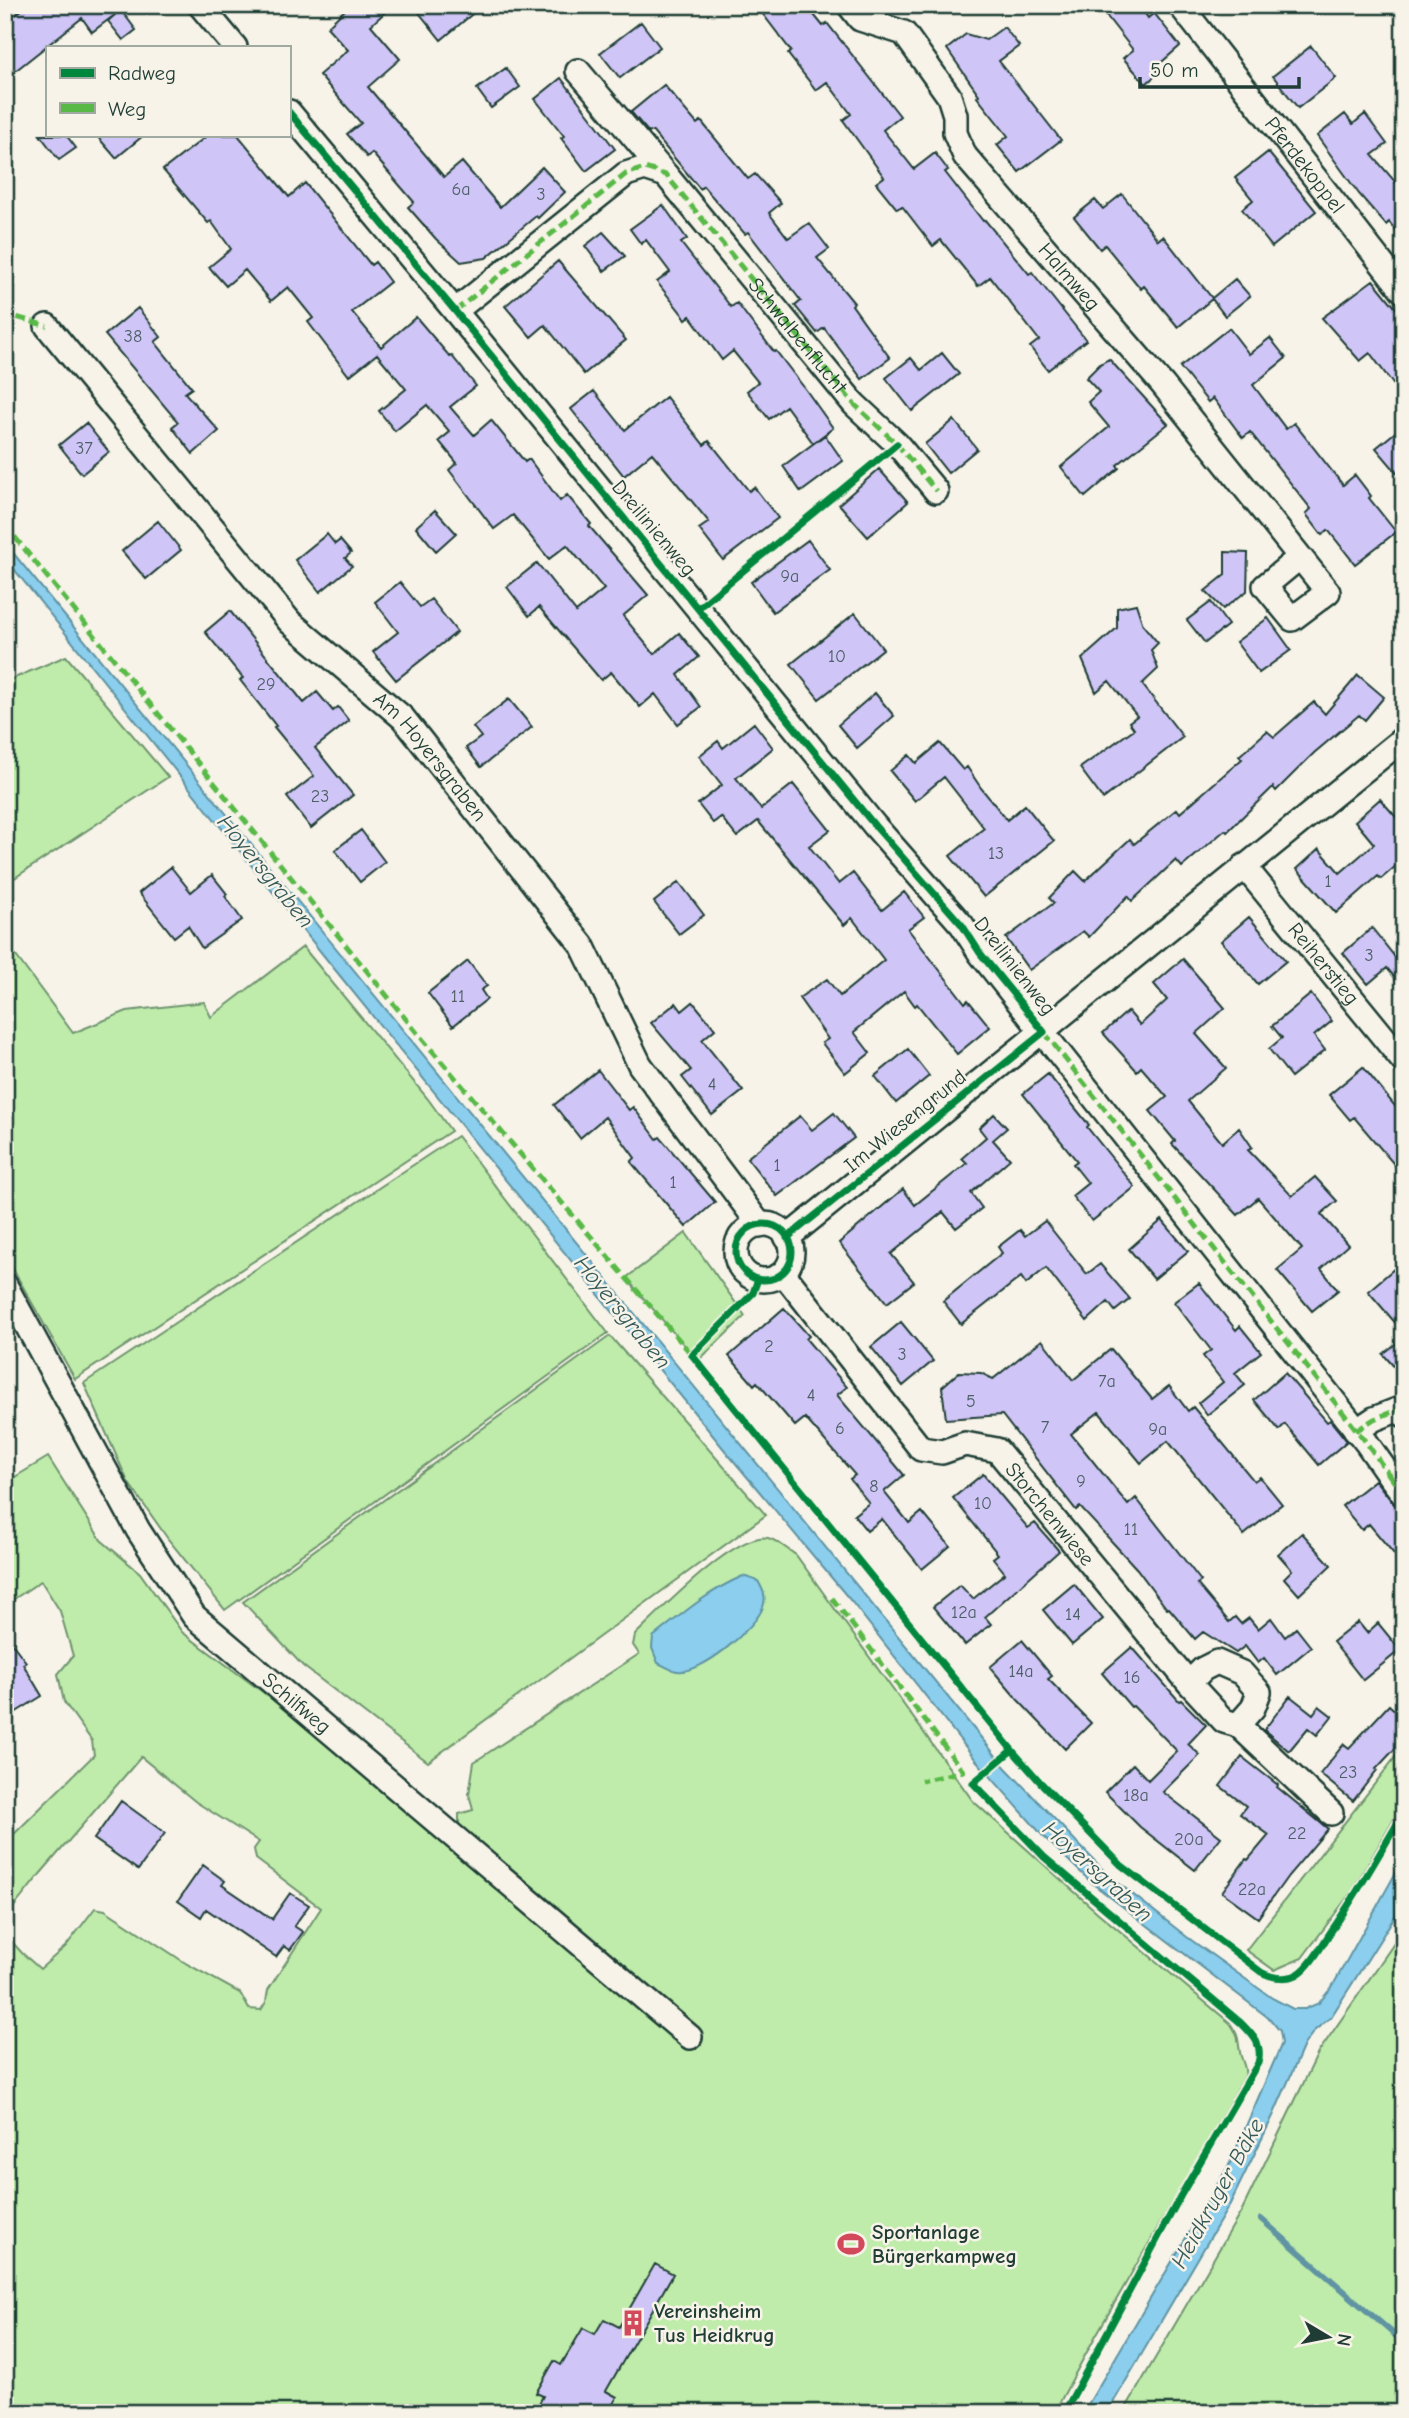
<svg xmlns="http://www.w3.org/2000/svg" width="1409" height="2418" font-family="'Comic Neue',sans-serif">
<style>
.green{fill:#bfecaa;stroke:#6f946f;stroke-width:2}
.water{fill:#8bceed;stroke:#6094a3;stroke-width:2}
.lines{fill:none;stroke-linecap:round;stroke-linejoin:round}
.stream{stroke:#6094a3;stroke-width:6}
.building{fill:#d0c5f7;stroke:#1f3d34;stroke-width:2}
.street-casing{stroke:#1f3d34;stroke-width:28}
.street{stroke:#f7f3e8;stroke-width:23}
.quiet{stroke:#58b947;stroke-width:5;stroke-dasharray:10 5;stroke-linecap:butt}
.cycleway-casing{stroke:#f7f3e8;stroke-width:11}
.cycleway{stroke:#00873e;stroke-width:7}
.labels{text-anchor:middle;stroke-width:5;stroke-linejoin:round;paint-order:stroke}
.number-label{font-size:18px;fill:#4b5f65}
.street-label{font-size:21px;fill:#1f3d34;stroke:#f7f3e8}
.poi-label{font-size:21px;font-weight:bold;fill:#1f3d34;stroke:#f7f3e8;text-anchor:start}
.water-label{font-size:23px;font-style:italic;fill:#355a59;stroke:#f7f3e8}
</style>
<rect width="100%" height="100%" fill="#f7f3e8"/>
<filter id="ink" filterUnits="userSpaceOnUse"><feTurbulence type="fractalNoise" baseFrequency=".0143" numOctaves="2"/><feDisplacementMap in="SourceGraphic" scale="14" xChannelSelector="R" yChannelSelector="G"/><feConvolveMatrix kernelMatrix="1 2 1 2 8 2 1 2 1" color-interpolation-filters="sRGB"/></filter>
<g filter="url(#ink)">
<path class="green" d="M66,656L168,777L7,883L5,887V682Z
M5,941L73,1033L127,1011L204,1002L211,1017L303,947L428,1099L451,1131L75,1379L5,1255Z
M457,1136L608,1333L225,1610L168,1539L128,1482L84,1383Z
M686,1233L745,1316L698,1361L626,1278Z
M610,1336L766,1515L428,1762L303,1666L243,1602Z
M48,1457L101,1540L140,1573L182,1632L459,1838V1814L473,1810L469,1794L474,1762L639,1654L633,1645L635,1635C658,1613 736,1531 768,1538C777,1540 788,1550 796,1555L973,1801L1097,1912L1230,2023C1240,2038 1237,2036 1240,2052C1241,2061 1247,2066 1245,2076L1095,2337L1054,2413H10L5,2411V1934L22,1953L40,1969L66,1946L95,1908L105,1910L187,1964L240,1993L249,2009L261,2010L266,2002L268,1990L321,1908L256,1859L254,1849L259,1842L196,1802L141,1757L41,1873L5,1918V1843L94,1755L92,1741L64,1702L58,1674L73,1656L60,1611L41,1581L5,1605V1483Z
M1404,1746V1802L1352,1891L1302,1958L1274,1970L1246,1950Z
M1404,1929V2413H1123L1241,2212L1318,2053Z"/>
<path class="water" d="M5,543L1005,1767L1107,1874L1187,1937L1272,1998L1293,2009H1305L1319,2003L1332,1987L1404,1858V1902L1331,2017L1314,2031L1304,2045L1273,2116L1230,2204L1107,2413H1083L1230,2163L1282,2043L1280,2031L1270,2019L1093,1884L1043,1836L976,1760L851,1601L723,1448L332,966L5,558Z
M743,1576L758,1581C763,1590 767,1597 763,1607C756,1628 700,1675 678,1671C671,1671 664,1665 658,1663L652,1648L653,1637C682,1614 708,1591 743,1576Z"/>
<g class="lines">
<path class="stream" d="M1261,2219L1404,2343"/>
</g>
<path class="building" d="M28,5H128L121,10L136,30L123,40L108,21L116,14L92,32L82,18L5,79V23Z
M350,5H393L371,25L400,59L368,87L444,177L462,162L500,207L542,167L565,192L538,218L536,216L486,258L461,262L436,239L408,207L414,202L372,153L367,157L347,134L361,123L319,75L348,50L327,27Z
M413,5H483L441,40Z
M756,5H806L823,26L827,23L900,116L883,130L914,169L935,153L948,170L945,172L983,221L985,220L1029,274L1032,272L1086,340L1048,370L1030,347L1039,340L990,277L978,286L941,240L933,246L902,206L897,209L876,183L884,177L843,120L851,114L827,82L816,90L788,54L791,51Z
M1098,5H1139L1148,18L1154,13L1180,46L1155,68L1158,73L1146,84L1123,58L1133,50Z
M641,22L660,47L620,78L600,53Z
M1004,27L1019,46L999,61L1061,140L1019,172L997,145L1008,136L977,97L979,95L947,49L966,34L986,40Z
M1311,46L1336,78L1298,108L1273,76Z
M506,68L520,87L491,108L477,89Z
M561,78L615,149L586,171L561,138L564,136L535,99Z
M664,85L697,124L701,121L748,179L755,174L781,203L769,213L788,238L809,223L829,249L817,258L854,303L852,305L890,358L862,379L824,328L817,333L795,306L801,301L748,232L745,234L703,186L700,189L652,131L649,133L631,112Z
M1345,114L1353,124L1365,114L1387,144L1372,155L1404,192V240L1389,222L1386,225L1359,194L1317,136Z
M40,135H66L76,148L59,160Z
M96,135H144L116,158Z
M208,135H238L289,197L305,183L371,265L375,262L390,282L352,312L381,347L416,317L450,357L452,356L476,386L450,407L474,435L491,420L525,462L529,459L560,501L567,495L591,524L589,526L648,595L623,616L654,654L679,633L699,657L678,675L701,707L678,724L655,694L640,707L611,672L601,680L539,607L529,616L507,587L537,563L576,612L604,589L567,545L549,559L513,515L494,529L449,470L457,463L439,441L450,432L427,405L395,431L379,411L406,389L377,354L349,376L308,322L313,318L288,287L271,301L245,270L226,286L209,267L231,249L211,221L208,223L163,170Z
M1268,152L1316,211L1272,247L1242,209L1253,200L1235,178Z
M1122,194L1158,240L1163,236L1212,298L1235,279L1250,296L1225,316L1212,299L1178,327L1144,286L1141,289L1105,245L1100,249L1074,217L1095,200L1103,209Z
M663,205L687,239L681,243L731,307L737,303L774,352L776,351L806,390L833,428L813,443L786,406L769,419L747,391L758,382L733,351L722,360L690,316L686,319L657,282L670,272L646,240L641,244L630,229Z
M603,232L625,256L604,271L585,246Z
M558,261L626,340L584,374L545,325L531,337L505,306Z
M1373,280L1404,318V399L1370,353L1360,361L1322,318Z
M138,308L161,337L155,342L192,388L185,393L219,431L193,454L172,427L178,422L105,335Z
M1229,328L1249,354L1270,338L1286,358L1253,385L1286,429L1294,423L1343,485L1355,475L1371,496L1369,498L1396,532L1355,564L1328,530L1322,535L1306,514L1311,509L1250,432L1243,438L1213,398L1208,402L1180,367Z
M942,353L959,374L912,411L886,378L911,358L921,370Z
M1109,359L1168,424L1117,465L1119,468L1085,497L1061,467L1109,427L1088,402L1099,392L1086,378L1100,364Z
M594,391L625,430L666,397L704,445L709,441L749,491L754,487L778,518L723,560L699,529L709,522L652,453L624,476L571,409Z
M954,420L977,449L948,473L925,444Z
M86,423L109,452L82,474L59,445Z
M1404,425V481L1376,448Z
M825,435L843,461L801,492L783,466Z
M879,469L908,502L868,537L839,504Z
M435,510L456,533L436,551L416,527Z
M158,521L181,550L146,579L122,551Z
M327,534L335,544L340,540L351,553L345,558L352,566L320,592L295,560Z
M808,540L830,570L773,612L751,582Z
M1225,552L1248,553L1247,591L1223,609L1205,591L1225,575Z
M400,582L420,607L431,599L457,632L396,680L373,652L398,632L375,602Z
M1211,602L1228,625L1205,643L1187,620Z
M1136,604L1143,625L1158,643L1151,650L1158,669L1142,684L1183,737L1103,799L1080,768L1134,729L1129,722L1137,716L1109,681L1096,692L1082,659L1117,628V608Z
M230,611L304,703L317,692L333,711L338,707L349,721L315,748L353,795L311,828L287,797L314,776L274,727L276,726L240,680L243,678L205,632Z
M855,613L883,649L819,699L791,664Z
M1268,618L1291,650L1259,673L1236,642Z
M1358,675L1384,697L1365,720L1359,715L1314,753L1276,791L1273,787L1227,832L1225,830L1182,867L1176,860L1132,901L1128,896L1089,937L1083,931L1029,970L1006,938L1054,903L1049,898L1075,871L1085,881L1130,839L1134,844L1177,809L1180,813L1242,759L1239,756L1267,731L1274,737L1314,702L1325,714Z
M875,693L894,716L857,748L838,725Z
M509,699L532,727L481,767L466,748L481,737L473,727Z
M754,723L773,748L736,778L761,809L793,784L830,830L809,846L839,884L853,873L882,910L904,892L924,917L908,929L965,1003L968,1000L990,1027L957,1054L917,1004L915,1006L904,991L854,1032L870,1053L845,1073L822,1043L828,1039L799,998L827,979L840,996L884,960L852,918L844,925L758,821L737,837L721,817L713,823L698,804L722,785L699,756L718,741L723,748Z
M940,743L963,770L967,767L981,788L1007,820L1025,805L1054,841L984,897L950,856L984,828L944,777L915,801L890,771L909,755L916,763Z
M1380,799L1404,826V859L1381,879L1378,876L1336,913L1297,869L1319,849L1340,873L1374,844L1355,821Z
M361,830L385,862L360,882L335,850Z
M171,867L191,892L212,875L227,894L225,896L242,920L202,948L188,926L174,937L139,893Z
M679,882L704,915L679,934L654,902Z
M1249,917L1286,961L1258,984L1221,941Z
M1372,928L1395,957L1404,950V989L1387,968L1368,984L1343,953Z
M1183,959L1225,1008L1196,1034L1226,1068L1188,1101L1222,1143L1239,1128L1252,1147L1248,1150L1292,1196L1315,1177L1337,1201L1321,1214L1348,1245L1321,1269L1338,1290L1312,1311L1277,1270L1302,1249L1258,1198L1238,1215L1172,1144L1175,1141L1150,1111L1167,1097L1141,1067L1137,1071L1103,1033L1128,1011L1140,1025L1167,1000L1154,984Z
M468,961L487,986L481,990L487,999L453,1026L428,993Z
M1311,994L1332,1021L1314,1036L1325,1050L1291,1077L1269,1049L1282,1038L1272,1026Z
M693,1002L715,1029L702,1040L743,1091L712,1115L682,1077L691,1070L651,1023L676,1003L682,1011Z
M908,1049L929,1076L896,1103L875,1076Z
M1363,1067L1404,1117V1176L1354,1117L1350,1120L1329,1095Z
M598,1070L629,1110L633,1107L657,1139L660,1137L715,1202L686,1227L631,1162L635,1158L605,1117L580,1138L554,1105Z
M1048,1074L1089,1125L1087,1127L1135,1187L1092,1221L1072,1196L1088,1183L1073,1164L1077,1161L1023,1094Z
M834,1113L854,1138L777,1196L747,1158L800,1116L812,1130Z
M994,1114L1007,1128L993,1140L1010,1159L971,1193L982,1208L956,1228L943,1212L891,1254L914,1282L887,1303L839,1243L903,1189L915,1205L967,1163L962,1158L986,1137L979,1128Z
M1162,1220L1188,1251L1154,1279L1129,1249Z
M1045,1221L1087,1274L1100,1264L1130,1299L1115,1311L1108,1302L1087,1321L1046,1268L1026,1284L1021,1277L961,1324L943,1301L1002,1253L998,1247L1020,1230L1025,1236Z
M1395,1268L1404,1278V1333L1368,1291Z
M1199,1283L1236,1330L1240,1326L1261,1352L1235,1373L1245,1385L1207,1415L1198,1403L1223,1382L1203,1356L1211,1350L1174,1302Z
M784,1308L809,1336L806,1339L847,1387L837,1395L904,1475L884,1492L909,1523L922,1512L950,1546L922,1569L882,1519L867,1531L854,1515L869,1503L850,1479L855,1475L805,1418L795,1426L757,1382L754,1385L729,1356Z
M901,1322L933,1361L903,1386L871,1347Z
M1404,1337V1378L1383,1354Z
M1042,1340L1073,1380L1111,1349L1152,1399L1169,1386L1188,1411L1193,1407L1254,1481L1260,1477L1282,1504L1244,1535L1168,1441L1141,1463L1099,1412L1071,1434L1128,1505L1136,1498L1201,1581L1197,1584L1229,1622L1235,1617L1241,1624L1249,1618L1258,1629L1271,1618L1285,1637L1296,1628L1311,1647L1277,1675L1264,1658L1258,1663L1245,1646L1236,1653L1203,1632L1195,1639L1169,1608L1167,1609L1137,1569L1080,1507L1076,1510L1002,1415L946,1419L942,1387L959,1372L981,1373L993,1379Z
M1285,1373L1327,1422L1330,1420L1347,1441L1319,1465L1285,1424L1279,1430L1254,1400Z
M983,1474L1028,1528L1035,1523L1059,1551L985,1617L991,1624L965,1645L933,1607L960,1585L973,1599L1005,1573L993,1558L998,1554L953,1498Z
M1375,1480L1393,1503L1404,1512V1566L1369,1524L1362,1530L1342,1506Z
M1302,1533L1331,1565L1299,1595L1284,1578L1292,1570L1278,1554Z
M1074,1584L1103,1619L1072,1645L1043,1610Z
M1358,1622L1367,1633L1378,1623L1400,1650L1363,1680L1333,1642Z
M5,1634L26,1662L23,1664L42,1696L5,1719Z
M1022,1640L1052,1676L1048,1679L1091,1723L1065,1749L1018,1700L990,1667Z
M1132,1647L1179,1701L1181,1700L1206,1725L1188,1744L1200,1755L1163,1792L1221,1837L1195,1870L1140,1827L1105,1792L1133,1764L1148,1780L1177,1751L1133,1706L1131,1707L1102,1673Z
M1290,1696L1313,1714L1319,1706L1332,1716L1317,1735L1308,1728L1289,1751L1264,1730Z
M1389,1705L1404,1719V1739L1376,1769L1377,1770L1353,1801L1320,1774L1344,1744L1349,1748Z
M1242,1757L1278,1785L1277,1787L1328,1829L1288,1876L1258,1918L1222,1892L1246,1859L1248,1860L1269,1835L1240,1814L1246,1806L1220,1786Z
M121,1801L165,1833L138,1870L94,1839Z
M203,1865L225,1881L222,1885L272,1919L290,1893L309,1905L294,1926L303,1932L290,1950L284,1946L276,1957L206,1909L201,1917L178,1901Z
M655,2264L673,2274L606,2391L617,2397L608,2413H534L543,2396L536,2393L554,2361L561,2365L583,2328L595,2334L604,2319L619,2327Z"/>
<g class="lines">
<g class="street-casing">
<g id="street">
<path d="M200,5L235,47"/>
<path id="s1" d="M849,5L860,19L904,33L949,96L955,115V133L965,156L1163,385L1328,592L1292,619L1265,586L1300,557"/>
<path id="s2" d="M1180,5L1404,292"/>
<path d="M578,71L666,175"/>
<path d="M289,112L455,311L875,826L962,925L980,953L1366,1442L1389,1475L1404,1470"/>
<path id="s3" d="M455,311L626,174L645,168L666,175L854,404L897,444L936,491"/>
<path id="s4" d="M47,326L290,622L403,718L582,945L640,1065L760,1225"/>
<path id="s5" d="M1244,866L1404,1062"/>
<circle cx="764" cy="1252" r="28"/>
<path d="M787,1238L1404,738"/>
<path id="s6" d="M783,1273L921,1449L942,1452L965,1444L997,1450L1189,1683L1203,1669L1217,1662L1242,1673L1259,1692L1253,1708L1238,1725L1224,1721L1189,1683"/>
<path id="s7" d="M5,1285L138,1530L194,1616L690,2037"/>
<path d="M1356,1431L1374,1419L1397,1410L1404,1415"/>
<path d="M1389,1475L1404,1495"/>
<path d="M1238,1725L1331,1813"/>
</g>
</g>
<use href="#street" class="street"/>
<path class="quiet" d="M455,311L626,174L645,168L666,175L854,404L897,444L936,491
M5,325L16,317L47,326
M5,525L418,1034L692,1355
M1044,1032L1366,1442L1389,1475L1404,1470
M1356,1431L1374,1419L1397,1410L1404,1415
M1389,1475L1404,1495
M832,1598L963,1771L921,1781"/>
<g class="cycleway-casing">
<path id="cycleway" d="M289,112L455,311L875,826L962,925L980,953L1044,1032L787,1238
M698,608L897,444
M736 1252a28 28 0 1 1 56 0a28 28 0 1 1-56 0Z
M758,1279L753,1293L692,1355L1012,1750L1041,1783L1121,1865L1261,1972C1272,1978 1290,1981 1301,1972C1313,1963 1322,1945 1330,1933C1357,1894 1380,1853 1404,1812
M1012,1750L973,1783L1044,1857L1241,2023C1254,2036 1263,2045 1258,2063L1181,2195L1064,2413"/>
</g>
<use href="#cycleway" class="cycleway"/>
</g>
</g>
<defs>
<g id="stadium-bare" transform="scale(2.1)"><path d="M0-5a6.5 5 0 1 0 0 10a6.5 5 0 1 0 0-10ZM-3.5-1.8h7v3.6h-7Z" fill="#d1495b" stroke="#f7f3e8" stroke-width="2.5" paint-order="stroke"/></g>
<g id="building-bare" transform="scale(2.1)"><path d="M-4-6H4V6H1V3H-1V6H-4ZM-2.5-4.3h1.7v1.8h-1.7ZM.8-4.3h1.7v1.8H.8ZM-2.5-1h1.7V.8h-1.7ZM.8-1h1.7V.8H.8Z" fill="#d1495b" stroke="#f7f3e8" stroke-width="2.5" paint-order="stroke"/></g>
</defs>
<g fill-rule="evenodd">
<use href="#stadium-bare" x="851" y="2244"/>
<use href="#building-bare" x="633" y="2323"/>
</g>
<g class="labels">
<g class="number-label">
<text x="461" y="195">6a</text>
<text x="541" y="200">3</text>
<text x="133" y="342">38</text>
<text x="84" y="454">37</text>
<text x="790" y="582">9a</text>
<text x="837" y="662">10</text>
<text x="266" y="690">29</text>
<text x="320" y="802">23</text>
<text x="996" y="859">13</text>
<text x="1328" y="887">1</text>
<text x="1369" y="961">3</text>
<text x="458" y="1002">11</text>
<text x="712" y="1090">4</text>
<text x="777" y="1171">1</text>
<text x="673" y="1188">1</text>
<text x="769" y="1352">2</text>
<text x="902" y="1360">3</text>
<text x="1107" y="1387">7a</text>
<text x="811" y="1401">4</text>
<text x="971" y="1407">5</text>
<text x="1045" y="1433">7</text>
<text x="840" y="1434">6</text>
<text x="1158" y="1435">9a</text>
<text x="1081" y="1487">9</text>
<text x="874" y="1492">8</text>
<text x="983" y="1509">10</text>
<text x="1131" y="1535">11</text>
<text x="964" y="1618">12a</text>
<text x="1073" y="1620">14</text>
<text x="1021" y="1677">14a</text>
<text x="1132" y="1683">16</text>
<text x="1348" y="1778">23</text>
<text x="1136" y="1801">18a</text>
<text x="1297" y="1839">22</text>
<text x="1189" y="1845">20a</text>
<text x="1252" y="1895">22a</text>
</g>
<g class="street-label">
<text dy="7" stroke="none"><textPath href="#s2" startOffset="203">Pferdekoppel</textPath></text>
<text dy="7" stroke="none"><textPath href="#s1" startOffset="364">Halmweg</textPath></text>
<text dy="7" stroke="none"><textPath href="#s3" startOffset="469">Schwalbenflucht</textPath></text>
<text transform="translate(654 528) rotate(50)" y="7">Dreilinienweg</text>
<text dy="7" stroke="none"><textPath href="#s4" startOffset="578">Am Hoyersgraben</textPath></text>
<text dy="7" stroke="none"><textPath href="#s5" startOffset="126">Reiherstieg</textPath></text>
<text transform="translate(1015 966) rotate(52)" y="7">Dreilinienweg</text>
<text transform="translate(905 1121) rotate(-39)" y="7">Im Wiesengrund</text>
<text dy="7" stroke="none"><textPath href="#s6" startOffset="385">Storchenwiese</textPath></text>
<text dy="7" stroke="none"><textPath href="#s7" startOffset="516">Schilfweg</textPath></text>
</g>
<g class="poi-label">
<text x="872" y="2239">Sportanlage<tspan x="872" dy="24">Bürgerkampweg</tspan></text>
<text x="654" y="2318">Vereinsheim<tspan x="654" dy="24">Tus Heidkrug</tspan></text>
</g>
<g class="water-label">
<text transform="translate(266 871) rotate(51)" y="8">Hoyersgraben</text>
<text transform="translate(623 1312) rotate(51)" y="8">Hoyersgraben</text>
<text transform="translate(1098 1871) rotate(42)" y="8">Hoyersgraben</text>
<text transform="translate(1217 2193) rotate(-61)" y="8">Heidkruger Bäke</text>
</g>
</g>
<rect width="1409" height="2418" fill="none" stroke="#f7f3e8" stroke-width="28"/>
<rect x="14" y="14" width="1381" height="2390" fill="none" stroke="#1f3d34" stroke-width="2.5" filter="url(#ink)"/>
<rect x="46" y="46" width="245" height="91" fill="#f7f3e8" stroke="#a1aaa0" stroke-width="2"/>
<rect x="60" y="68" width="35" height="10" fill="#00873e" stroke="#a1aaa0" stroke-width="2"/>
<text x="108" y="80" font-size="21" fill="#1f3d34">Radweg</text>
<rect x="60" y="103" width="35" height="10" fill="#58b947" stroke="#a1aaa0" stroke-width="2"/>
<text x="108" y="116" font-size="21" fill="#1f3d34">Weg</text>
<g transform="translate(1328 2337) rotate(100)" stroke="#f7f3e8" stroke-width="5" paint-order="stroke">
<path d="M0-5L12 26L0 18L-12 26Z" fill="#1f3d34"/>
<text y="-10" font-size="19" font-weight="bold" text-anchor="middle" fill="#1f3d34">N</text>
</g>
<path d="M1140 77v10h159v-10" fill="none" stroke="#1f3d34" stroke-width="3.5"/>
<text x="1150" y="77" font-size="21" fill="#1f3d34" stroke="#f7f3e8" stroke-width="5" paint-order="stroke">50 m</text>
</svg>
